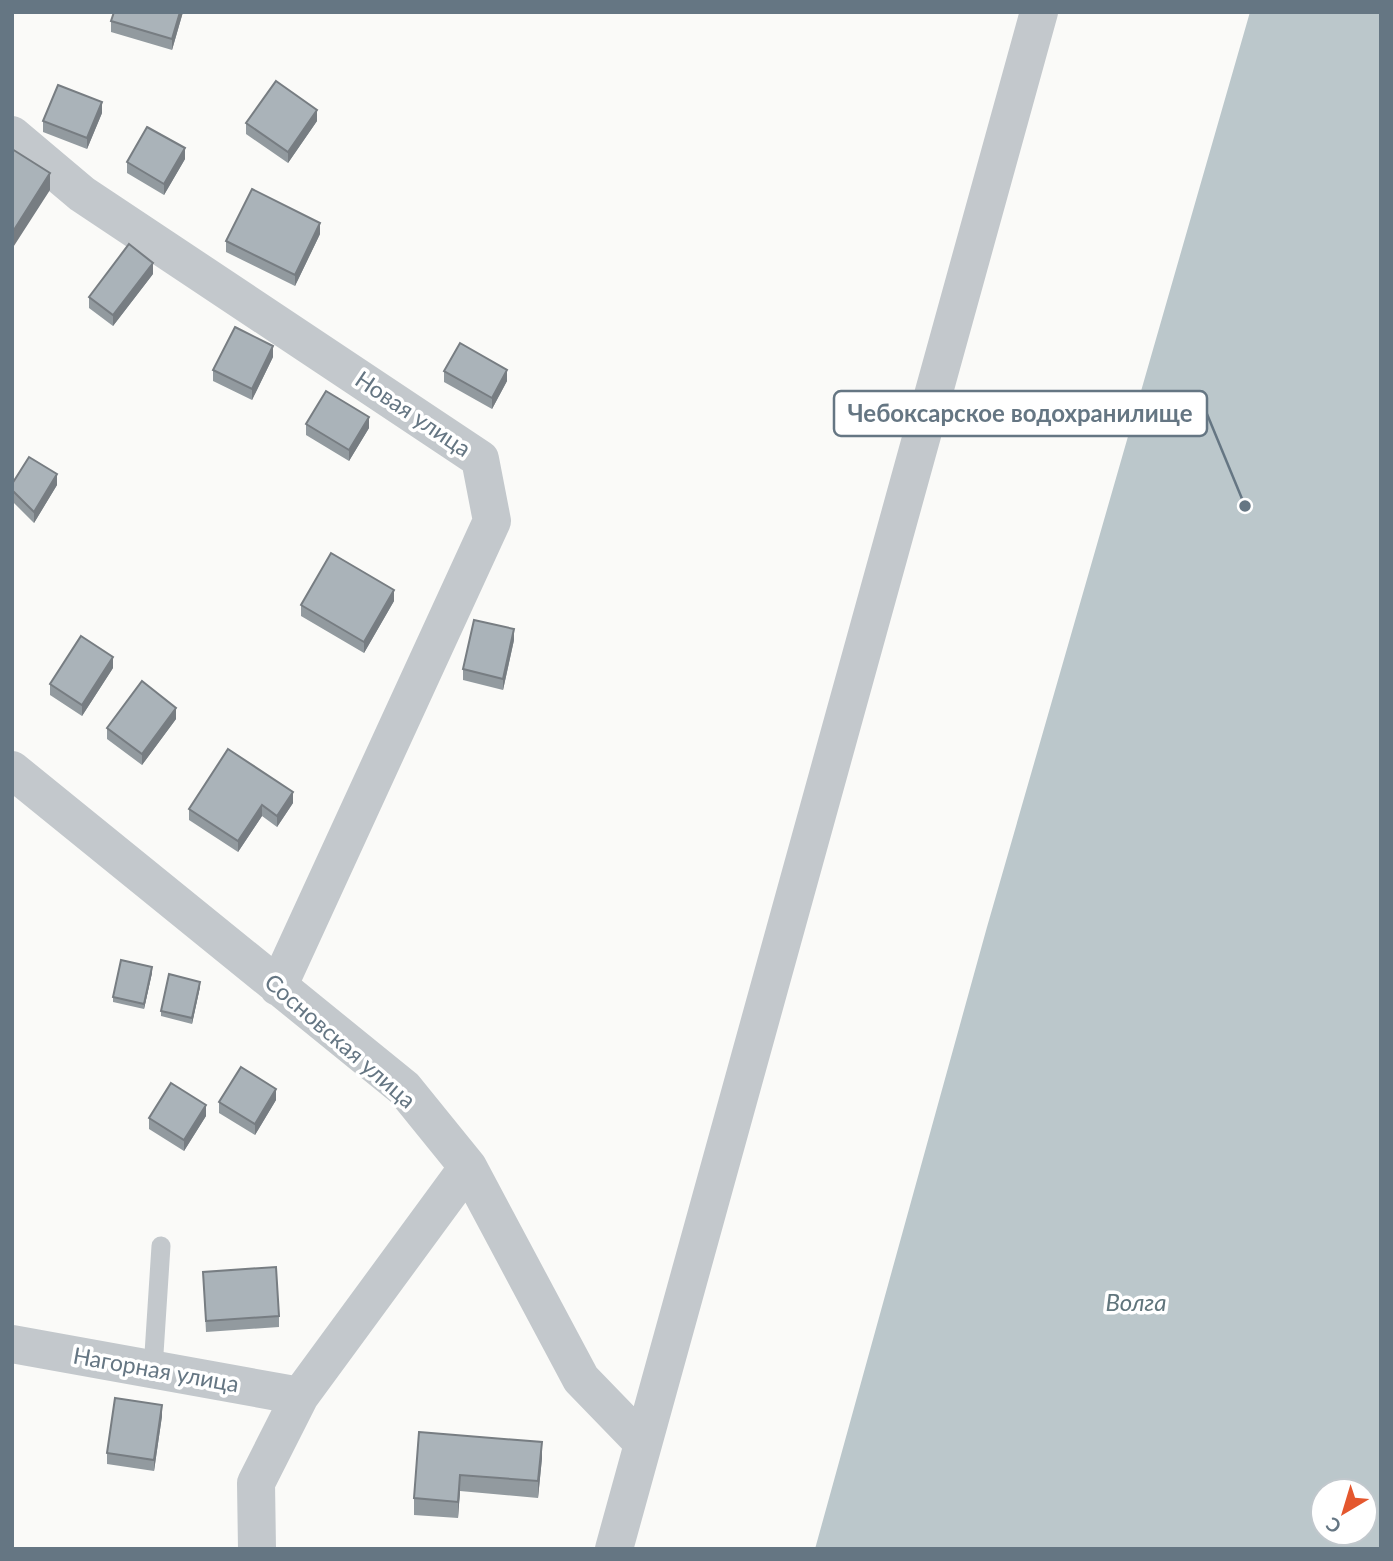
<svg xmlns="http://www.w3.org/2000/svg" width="1393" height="1561" font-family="Lato,sans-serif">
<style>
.water{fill:#bbc7cb;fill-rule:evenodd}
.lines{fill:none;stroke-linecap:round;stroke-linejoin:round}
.lane{stroke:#c3c8cc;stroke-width:19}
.street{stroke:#c3c8cc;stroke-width:38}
.wall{fill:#929a9f}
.shaded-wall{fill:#777d82}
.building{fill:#aab3b9;stroke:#777d82;stroke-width:2}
.labels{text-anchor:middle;stroke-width:7;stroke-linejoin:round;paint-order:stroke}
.street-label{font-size:23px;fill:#657683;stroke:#fff}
.water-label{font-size:24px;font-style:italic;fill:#60757c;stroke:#fff}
.leader{fill:none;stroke:#657683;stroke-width:2.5}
.callout-dot{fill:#657683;stroke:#fff;stroke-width:2.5}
.callout{fill:#fff;stroke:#657683;stroke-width:2.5}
.callout-label{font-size:24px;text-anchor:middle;font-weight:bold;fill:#657683}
</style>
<rect width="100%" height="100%" fill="#fafaf8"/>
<path class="water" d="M1250,12H1381V1549H815L987,927ZM1323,1491H1365V1533H1323Z"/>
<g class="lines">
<path class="lane" d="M153,1369L161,1246"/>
<path class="street" d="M12,135L82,194L480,459L492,521L278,987
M12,770L404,1088L468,1167L581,1379L643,1443
M12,1344L300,1396
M257,1549L256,1483L300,1396L468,1167
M614,1549L1039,12"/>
</g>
<path class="wall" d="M114,12H183L172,50L111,32V21Z
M102,113L87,149L43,132V121Z
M317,121L288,163L246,134V123Z
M185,159L164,195L127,173V162Z
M320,234L295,286L226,252V241Z
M153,274L113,326L89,308V297Z
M273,357L252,400L213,381V370Z
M444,371L507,381L492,409L444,382Z
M306,424L369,428L349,461L306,435Z
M12,484L57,485L34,523L12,501Z
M394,601L364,653L301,616V605Z
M514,640L503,690L463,680V669Z
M113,668L82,716L50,695V684Z
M176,719L142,765L107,739V728Z
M293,803L277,827L262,816L238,852L189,820V809Z
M152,973L144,1009L113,1002V997Z
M200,987L192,1024L161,1016V1011Z
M276,1100L255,1135L219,1113V1102Z
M206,1116L184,1151L149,1129V1118Z
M203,1272L279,1316V1327L206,1332Z
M162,1416L154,1471L107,1464V1453Z
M419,1432L542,1458L538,1498L460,1491L458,1518L414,1515V1498Z"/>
<path class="shaded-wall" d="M180,12H183L172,50V39Z
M102,102V113L87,149V138Z
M317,110V121L288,163V152Z
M185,148V159L164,195V184Z
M50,173V190L12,249V233Z
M320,223V234L295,286V275Z
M153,263V274L113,326V315Z
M273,346V357L252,400V389Z
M507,370V381L492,409V398Z
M369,417V428L349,461V450Z
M57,474V485L34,523V512Z
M394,590V601L364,653V642Z
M514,629V640L503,690V679Z
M113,657V668L82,716V705Z
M176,708V719L142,765V754Z
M293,792V803L277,827V816Z
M262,805V816L238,852V841Z
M152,967V973L144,1009V1004Z
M200,982V987L192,1024V1018Z
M276,1089V1100L255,1135V1124Z
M206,1105V1116L184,1151V1140Z
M162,1405V1416L154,1471V1460Z
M542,1442V1458L538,1498V1481Z
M460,1475V1491L458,1518V1502Z"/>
<path class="building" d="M114,12H180L172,39L111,21Z
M276,81L317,110L288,152L246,123Z
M58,85L102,102L87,138L43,121Z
M147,127L185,148L164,184L127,162Z
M12,149L50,173L12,233Z
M252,189L320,223L295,275L226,241Z
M129,244L153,263L113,315L89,297Z
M235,327L273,346L252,389L213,370Z
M460,343L507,370L492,398L444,371Z
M326,391L369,417L349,450L306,424Z
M29,457L57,474L34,512L12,490V484Z
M331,553L394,590L364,642L301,605Z
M474,620L514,629L503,679L463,669Z
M81,636L113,657L82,705L50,684Z
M142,681L176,708L142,754L107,728Z
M228,749L293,792L277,816L262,805L238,841L189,809Z
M121,960L152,967L144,1004L113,997Z
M169,974L200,982L192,1018L161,1011Z
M241,1067L276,1089L255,1124L219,1102Z
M171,1083L206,1105L184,1140L149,1118Z
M276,1267L279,1316L206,1321L203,1272Z
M115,1398L162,1405L154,1460L107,1453Z
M419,1432L542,1442L538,1481L460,1475L458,1502L414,1498Z"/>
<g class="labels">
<g class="street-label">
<text transform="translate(413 414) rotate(34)" y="8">Новая улица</text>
<text transform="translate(340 1041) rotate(41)" y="8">Сосновская улица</text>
<text transform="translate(156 1370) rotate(10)" y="8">Нагорная улица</text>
</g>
<g class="water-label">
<text x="1136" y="1311">Волга</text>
</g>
</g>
<path class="leader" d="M1245 506L1207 414"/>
<circle class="callout-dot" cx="1245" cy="506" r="7"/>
<rect class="callout" x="834" y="391" width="373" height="45" rx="7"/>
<g class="callout-label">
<text x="1020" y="422">Чебоксарское водохранилище</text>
</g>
<rect width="1393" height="1561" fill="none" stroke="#657683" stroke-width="28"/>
<g transform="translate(1344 1512) rotate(218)"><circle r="33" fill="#ffffff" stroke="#c1c8cd" stroke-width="2"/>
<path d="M0-5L12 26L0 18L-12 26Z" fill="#e4572e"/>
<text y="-10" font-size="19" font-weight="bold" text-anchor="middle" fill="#657683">С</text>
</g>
</svg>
